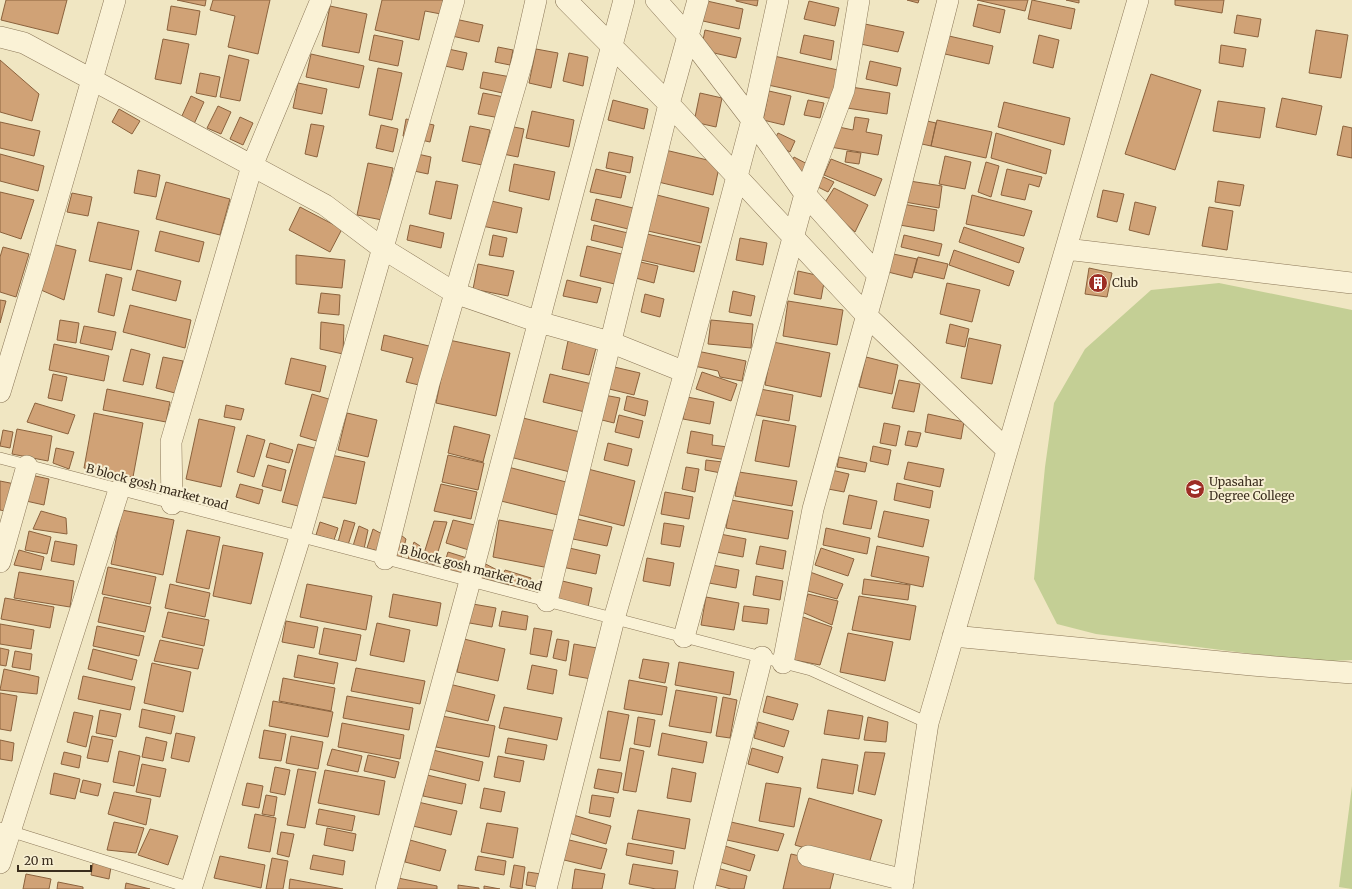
<svg xmlns="http://www.w3.org/2000/svg" width="1352" height="889" font-family="Merriweather,serif">
<style>
.green{fill:#c4cf95}
.building{fill:#d0a276;stroke:#8b623d}
.lines{fill:none;stroke-linecap:round;stroke-linejoin:round}
.service-casing{stroke:#8b7758;stroke-width:12}
.minor-casing{stroke:#8b7758;stroke-width:22}
.service{stroke:#faf2d6;stroke-width:11}
.minor{stroke:#faf2d6;stroke-width:21}
.labels{text-anchor:middle;stroke-width:4;stroke-linejoin:round;paint-order:stroke}
.poi-label{font-size:12px;fill:#3a2d1d;stroke:#f7efd2;text-anchor:start}
.street-label{font-size:12px;fill:#3a2d1d;stroke:#f7efd2}
</style>
<rect width="100%" height="100%" fill="#f0e6c2"/>
<path class="green" d="M1219,283L1352,310V660L1315,662L1096,634L1057,624L1034,579L1045,467L1054,403L1085,349L1151,290Z
M1352,786V889L1339,887Z"/>
<path class="building" d="M6,0H67L58,34L1,20Z
M177,0H206L205,6Z
M213,0H270L258,54L228,47L235,16L210,10Z
M382,0H443L441,14L425,11L419,40L375,30Z
M736,0H758L757,6L736,1Z
M907,0H919L918,3Z
M977,0H1028L1025,11Z
M1032,0L1075,9L1071,29L1028,19Z
M1066,0H1079V3Z
M1175,0H1224L1222,13L1175,5Z
M707,1L743,9L739,29L703,21Z
M809,1L839,8L835,26L804,19Z
M978,4L1005,10L1000,33L973,26Z
M171,6L200,11L196,35L167,30Z
M330,6L367,14L359,53L322,46Z
M1237,15L1261,19L1258,37L1234,33Z
M455,19L483,25L479,42L452,36Z
M860,23L904,32L898,52L856,43Z
M705,30L741,38L736,58L701,50Z
M1316,30L1348,35L1341,78L1309,73Z
M374,35L403,41L398,66L369,60Z
M804,35L834,41L831,60L800,53Z
M1039,35L1059,40L1053,68L1033,63Z
M949,36L993,46L989,64L945,54Z
M163,39L189,44L181,84L155,79Z
M1221,45L1246,49L1243,67L1219,63Z
M439,47L467,53L463,70L436,64Z
M498,47L513,50L510,65L495,62Z
M536,49L558,53L551,88L529,83Z
M569,53L588,57L583,86L563,81Z
M311,54L364,66L359,88L306,77Z
M229,55L249,60L240,101L220,97Z
M774,56L838,70L833,99L768,85Z
M0,60L39,94L32,121L0,112Z
M870,61L901,68L897,86L866,79Z
M378,68L402,73L392,120L369,115Z
M483,72L511,77L507,94L480,88Z
M200,73L220,77L216,97L196,93Z
M1151,74L1201,90L1175,170L1125,154Z
M298,83L327,89L322,114L293,108Z
M851,87L890,93L887,114L847,108Z
M769,91L791,96L784,125L763,120Z
M483,93L504,97L500,118L478,114Z
M700,93L722,98L716,127L694,122Z
M191,96L204,102L194,124L181,118Z
M1282,98L1322,106L1316,135L1276,127Z
M613,100L648,109L644,129L608,120Z
M808,100L824,103L820,118L804,115Z
M1218,101L1265,108L1260,138L1213,131Z
M1004,102L1070,118L1064,145L998,127Z
M218,106L231,112L221,134L207,128Z
M119,109L140,121L132,134L112,122Z
M532,111L574,120L569,147L526,138Z
M240,117L253,123L243,145L230,139Z
M855,117L869,119L866,132L882,135L878,155L830,147L834,126L853,130Z
M406,119L434,125L430,142L403,136Z
M918,119L936,123L931,146L913,142Z
M937,120L992,132L986,158L931,146Z
M0,122L40,131L34,156L0,148Z
M311,124L324,126L317,157L305,154Z
M381,125L398,129L393,152L376,148Z
M470,126L490,130L482,165L462,161Z
M509,126L524,129L518,157L503,154Z
M1343,126L1352,128V158L1337,155Z
M778,133L795,141L790,152L773,143Z
M996,133L1051,150L1046,174L991,158Z
M661,149L720,163L713,195L654,181Z
M404,151L431,157L428,174L400,168Z
M847,151L861,153L859,164L845,162Z
M609,152L633,157L630,173L606,168Z
M0,154L44,166L38,191L0,181Z
M945,156L971,162L965,189L939,184Z
M794,157L811,166L806,176L789,168Z
M831,159L882,179L875,196L824,175Z
M986,162L999,166L991,197L978,192Z
M368,163L393,168L382,220L357,215Z
M514,164L555,172L549,200L509,191Z
M596,169L626,176L621,198L590,192Z
M1007,169L1042,177L1039,187L1029,184L1025,200L1001,195Z
M138,170L160,175L156,197L134,193Z
M817,174L834,182L828,192L812,184Z
M903,180L942,186L939,208L899,201Z
M436,181L458,185L451,219L429,214Z
M1218,181L1244,185L1240,206L1215,202Z
M166,182L230,199L220,235L156,219Z
M834,188L868,205L855,232L824,204Z
M1103,190L1124,194L1117,222L1097,217Z
M0,192L34,200L21,239L0,232Z
M72,193L92,197L88,216L67,212Z
M657,195L709,208L701,243L648,231Z
M972,195L1032,211L1024,236L966,224Z
M596,199L633,208L628,229L591,220Z
M487,200L522,208L517,233L482,226Z
M1135,202L1156,207L1149,235L1129,230Z
M897,203L937,210L934,231L894,224Z
M300,207L342,229L330,252L289,230Z
M1209,207L1233,211L1227,250L1202,246Z
M98,222L139,231L131,270L89,261Z
M410,225L444,233L441,248L407,240Z
M594,225L628,233L624,248L591,240Z
M964,227L1024,248L1019,263L959,242Z
M160,231L204,242L199,262L155,251Z
M647,234L700,246L694,272L641,260Z
M493,235L507,238L503,257L489,255Z
M904,235L942,244L939,256L901,247Z
M740,238L767,243L763,265L736,260Z
M52,244L76,250L64,300L41,290Z
M587,246L626,255L619,285L580,276Z
M3,247L29,254L16,297L0,292V257Z
M954,250L1014,271L1009,286L949,265Z
M884,252L917,259L912,278L880,270Z
M296,255L345,260L342,288L296,284Z
M918,257L948,264L944,279L914,272Z
M636,261L658,266L654,283L632,277Z
M478,264L514,271L508,296L473,289Z
M1089,268L1112,273L1107,297L1085,294Z
M137,270L181,281L176,301L132,290Z
M798,271L825,277L821,299L794,294Z
M106,274L122,278L114,316L98,312Z
M567,280L601,288L597,303L563,296Z
M947,283L980,290L972,322L940,314Z
M733,291L755,296L751,316L729,312Z
M321,293L340,295L339,315L318,313Z
M645,294L664,299L660,317L641,312Z
M0,300L6,301L0,323Z
M788,301L843,310L837,345L783,336Z
M130,305L191,320L185,348L123,332Z
M60,320L79,323L76,343L57,340Z
M711,320L753,324L751,348L708,344Z
M321,322L344,325L343,354L320,349Z
M950,324L969,329L965,347L946,343Z
M84,326L116,332L112,350L80,343Z
M384,335L433,347L423,386L406,382L413,358L381,350Z
M969,338L1001,345L992,384L961,378Z
M449,340L510,353L496,416L436,403Z
M568,341L596,348L589,375L562,369Z
M773,342L830,353L821,397L765,385Z
M54,344L109,356L104,381L49,370Z
M131,349L150,354L143,385L123,381Z
M697,351L746,361L742,381L720,377L718,371L694,366Z
M163,357L183,361L175,393L156,388Z
M866,357L898,365L892,394L859,387Z
M291,358L326,366L320,392L285,384Z
M610,366L640,373L634,395L605,388Z
M702,372L737,384L731,401L696,389Z
M53,374L67,377L62,401L48,398Z
M550,374L592,384L585,412L543,402Z
M899,380L920,384L914,412L892,408Z
M107,389L170,402L166,422L103,410Z
M760,389L793,395L789,421L756,415Z
M312,394L332,400L320,442L300,436Z
M604,395L620,398L614,423L598,419Z
M627,396L648,401L645,416L624,410Z
M687,397L714,402L710,424L683,419Z
M35,403L75,415L68,434L27,422Z
M226,405L244,409L241,420L224,417Z
M94,413L143,423L133,477L84,468Z
M347,413L377,420L368,457L338,450Z
M928,414L964,422L961,439L925,432Z
M619,415L643,421L639,438L615,432Z
M519,417L584,433L574,473L510,457Z
M199,419L235,427L221,487L186,479Z
M763,420L796,426L789,467L755,461Z
M884,423L900,426L896,446L880,443Z
M454,426L490,435L483,462L448,453Z
M17,429L52,436L48,461L12,454Z
M3,430L13,432L10,448L0,446Z
M691,431L713,435L712,445L728,447L726,460L687,453Z
M908,431L921,433L917,447L905,445Z
M247,435L265,440L254,477L237,472Z
M270,443L293,450L289,463L266,457Z
M608,443L632,449L628,466L604,460Z
M298,444L318,449L302,507L282,502Z
M873,446L891,450L888,465L870,461Z
M56,448L74,452L69,469L53,463Z
M331,455L365,462L356,504L322,497Z
M448,455L484,463L478,490L442,482Z
M839,457L867,463L865,472L837,467Z
M706,460L723,462L721,473L705,470Z
M908,462L944,469L940,487L904,479Z
M268,465L286,470L281,491L262,486Z
M508,467L570,483L562,516L501,501Z
M686,467L699,469L695,492L682,489Z
M588,469L635,481L624,526L576,514Z
M827,469L849,474L844,492L823,488Z
M739,472L797,481L792,506L735,496Z
M31,475L49,479L44,505L26,501Z
M0,481L20,485L15,513L0,510Z
M897,483L933,491L930,508L894,500Z
M240,484L263,490L259,504L236,497Z
M441,484L477,492L471,519L434,511Z
M665,492L693,497L689,519L661,514Z
M849,495L877,501L871,529L843,524Z
M731,500L793,511L788,539L726,528Z
M122,510L174,520L163,575L111,564Z
M41,511L66,518L67,534L33,529Z
M884,511L929,520L923,547L878,537Z
M577,519L612,527L607,546L573,539Z
M344,520L355,523L348,545L338,542Z
M453,520L479,526L472,551L446,543Z
M499,520L556,531L549,568L493,557Z
M434,521L447,522L434,565L422,560Z
M320,522L338,528L334,540L316,535Z
M664,523L684,526L680,547L661,544Z
M359,526L368,530L364,549L353,546Z
M826,528L870,538L867,554L823,545Z
M373,529L382,534L378,551L367,548Z
M187,530L220,537L209,589L176,582Z
M29,531L51,537L47,554L25,550Z
M397,532L406,539L401,558L390,554Z
M720,534L746,539L743,557L716,552Z
M55,541L77,545L74,565L51,561Z
M414,542L420,546L419,562L408,559Z
M223,545L263,553L251,604L213,596Z
M760,546L786,551L783,569L756,564Z
M877,546L929,557L923,587L871,576Z
M565,547L600,555L596,574L562,567Z
M821,548L854,559L848,576L815,565Z
M19,550L44,557L41,570L14,565Z
M448,552L467,558L463,577L442,571Z
M647,558L674,563L670,586L643,581Z
M480,561L497,570L493,584L474,579Z
M712,565L739,570L736,588L709,583Z
M108,567L156,577L150,604L102,594Z
M505,570L531,578L527,590L500,582Z
M19,572L74,581L70,607L14,598Z
M810,572L843,584L837,599L804,590Z
M756,576L783,581L780,600L753,595Z
M864,579L910,585L908,600L862,594Z
M558,580L592,588L588,607L553,600Z
M170,584L210,593L205,617L165,608Z
M307,584L372,596L366,630L300,617Z
M393,594L441,603L437,626L389,617Z
M808,594L838,601L832,625L802,612Z
M859,596L916,606L910,640L852,630Z
M104,597L151,607L145,632L98,622Z
M706,597L739,603L734,630L701,625Z
M5,598L54,607L50,628L1,619Z
M467,603L496,608L492,627L464,622Z
M744,606L769,609L767,624L742,621Z
M502,611L528,616L526,630L499,626Z
M168,612L209,620L204,646L162,637Z
M797,615L832,627L820,665L789,659Z
M286,621L318,627L314,648L282,642Z
M377,623L410,630L404,662L370,655Z
M0,624L34,630L31,649L0,644Z
M97,626L144,636L139,656L93,646Z
M324,628L361,635L356,661L319,654Z
M534,628L552,631L547,657L530,654Z
M848,633L893,642L885,681L840,672Z
M464,639L505,649L498,681L457,672Z
M557,639L569,641L566,661L553,658Z
M160,640L203,649L198,669L154,661Z
M574,644L597,648L591,679L569,675Z
M0,648L9,650L6,666L0,665Z
M93,649L137,660L132,680L88,669Z
M15,651L32,654L30,670L12,667Z
M298,655L338,663L334,684L294,677Z
M643,659L669,663L665,683L639,678Z
M679,662L734,672L730,695L675,685Z
M152,663L191,672L183,712L144,703Z
M532,665L557,670L553,694L527,689Z
M356,668L425,681L420,704L351,691Z
M4,669L39,677L37,694L0,690Z
M83,676L135,687L130,710L78,699Z
M283,678L335,688L331,711L279,701Z
M629,680L667,687L662,715L624,709Z
M449,684L495,695L488,721L443,710Z
M676,690L717,697L711,733L669,726Z
M0,693L17,696L11,731L0,729Z
M347,696L413,708L409,730L343,718Z
M767,696L798,704L793,720L763,712Z
M723,697L737,700L730,738L716,736Z
M273,701L333,712L328,737L269,726Z
M504,707L562,718L557,740L499,728Z
M142,709L175,716L171,734L139,727Z
M100,710L121,714L116,737L96,733Z
M828,710L863,716L859,739L824,734Z
M608,711L629,715L620,761L600,758Z
M74,712L93,716L86,747L67,742Z
M442,716L495,726L489,757L436,747Z
M638,717L655,720L650,747L634,744Z
M868,717L888,722L886,742L864,740Z
M758,722L789,731L784,747L754,738Z
M342,723L404,735L400,759L338,747Z
M264,730L286,734L281,761L259,758Z
M176,733L195,737L189,762L171,758Z
M662,733L707,742L703,763L658,755Z
M92,736L113,740L108,762L87,758Z
M291,736L323,742L318,769L286,763Z
M146,737L167,742L163,761L142,757Z
M508,738L547,745L544,760L505,753Z
M0,740L14,743L12,761L0,759Z
M630,748L644,751L636,792L623,790Z
M752,748L783,757L778,773L748,764Z
M332,749L362,756L358,772L327,765Z
M433,750L483,762L479,781L429,769Z
M119,751L140,756L134,786L113,782Z
M64,752L81,756L79,768L61,764Z
M865,752L885,753L875,795L858,791Z
M368,755L399,762L395,778L364,771Z
M498,756L524,761L520,782L494,777Z
M822,759L858,765L853,794L817,788Z
M142,764L166,769L160,797L136,792Z
M275,767L290,770L285,795L270,792Z
M672,768L696,773L691,802L667,798Z
M298,769L316,772L305,828L287,825Z
M598,769L622,773L618,793L594,788Z
M325,770L385,781L379,815L318,803Z
M54,773L80,779L75,799L50,794Z
M427,775L466,784L462,804L423,796Z
M83,780L101,784L98,796L80,792Z
M247,783L263,786L259,808L242,805Z
M766,783L801,788L794,827L759,821Z
M484,788L505,792L501,812L480,808Z
M114,792L151,799L146,825L108,814Z
M266,795L277,797L274,816L262,814Z
M592,795L614,798L610,817L589,813Z
M809,798L882,820L868,867L795,845Z
M418,802L457,811L451,835L413,826Z
M319,809L355,816L352,831L316,824Z
M638,810L690,819L685,849L632,839Z
M255,814L276,818L270,852L248,848Z
M570,814L611,826L606,844L562,831Z
M114,822L144,828L136,853L107,850Z
M731,822L784,834L778,851L727,840Z
M487,823L518,828L513,858L481,852Z
M327,828L356,834L353,851L324,845Z
M150,829L178,836L168,865L138,855Z
M281,832L294,834L289,857L277,854Z
M561,838L607,849L601,869L556,858Z
M410,840L446,850L440,871L405,862Z
M628,843L674,851L672,864L626,855Z
M725,846L755,855L750,871L720,862Z
M791,854L836,864L830,889H783Z
M313,855L345,861L343,875L310,869Z
M220,856L265,865L261,888L214,878Z
M478,856L506,861L504,875L475,870Z
M272,858L288,861L283,889H266Z
M93,863L111,867L109,879L91,875Z
M633,864L678,871L675,889H656L629,884Z
M514,865L525,867L522,889L510,887Z
M717,868L747,876L744,889H731L712,884Z
M575,869L605,874L602,889H572Z
M528,872L541,874L538,887L526,885Z
M26,874L51,879L49,889H23Z
M398,878L437,886V889H396Z
M290,879L343,889H289Z
M58,882L83,887V889H57Z
M126,883L150,889H125Z
M458,885L479,888V889H458Z
M484,886L500,889H484Z"/>
<g class="lines">
<g class="service-casing">
<path id="service" d="M0,458L811,670L928,723
M0,828L191,888"/>
</g>
<g class="minor-casing">
<path id="minor" d="M566,0L669,104L867,316L1007,450
M656,0L688,36L752,120L805,194L878,275L813,509L783,663
M0,37L24,43L325,205L382,248L455,293L539,322L610,342L685,372
M1066,249L1352,283
M878,275L948,0
M0,392L38,267L115,0
M172,504L171,442L252,166L321,0
M385,559L429,383L522,62L536,0
M0,562L27,466
M547,601L669,104L698,0
M953,636L1252,665L1352,673
M684,637L805,194L844,90L859,0
M808,856L904,880
M0,863L119,490
M191,889L300,537L454,0
M386,889L470,581L624,0
M546,889L614,619L685,372L752,120L778,0
M704,889L762,657
M902,889L928,723L1138,0"/>
</g>
<use href="#service" class="service"/>
<use href="#minor" class="minor"/>
</g>
<defs>
<g id="building-disc" transform="scale(1)"><circle r="9.5" fill="#9d2d25" stroke="#f7efd2"/><path d="M-4-6H4V6H1V3H-1V6H-4ZM-2.5-4.3h1.7v1.8h-1.7ZM.8-4.3h1.7v1.8H.8ZM-2.5-1h1.7V.8h-1.7ZM.8-1h1.7V.8H.8Z" fill="#fff"/></g>
<g id="university-disc" transform="scale(1)"><circle r="9.5" fill="#9d2d25" stroke="#f7efd2"/><path d="M0-5L7-2L0 1L-7-2ZM-4 1L0 2.5L4 1V4Q0 6-4 4Z" fill="#fff"/></g>
</defs>
<g fill-rule="evenodd">
<use href="#building-disc" x="1098" y="283"/>
<use href="#university-disc" x="1195" y="489"/>
</g>
<g class="labels">
<g class="poi-label">
<text x="1112" y="287">Club</text>
<text x="1209" y="486">Upasahar<tspan x="1209" dy="14">Degree College</tspan></text>
</g>
<g class="street-label">
<text transform="translate(157 487) rotate(15)" y="4">B block gosh market road</text>
<text transform="translate(471 568) rotate(15)" y="4">B block gosh market road</text>
</g>
</g>
<path d="M18 865v6h73v-6" fill="none" stroke="#3a2d1d" stroke-width="2"/>
<text x="24" y="865" font-size="12" fill="#3a2d1d" stroke="#f7efd2" stroke-width="3" paint-order="stroke">20 m</text>
</svg>
